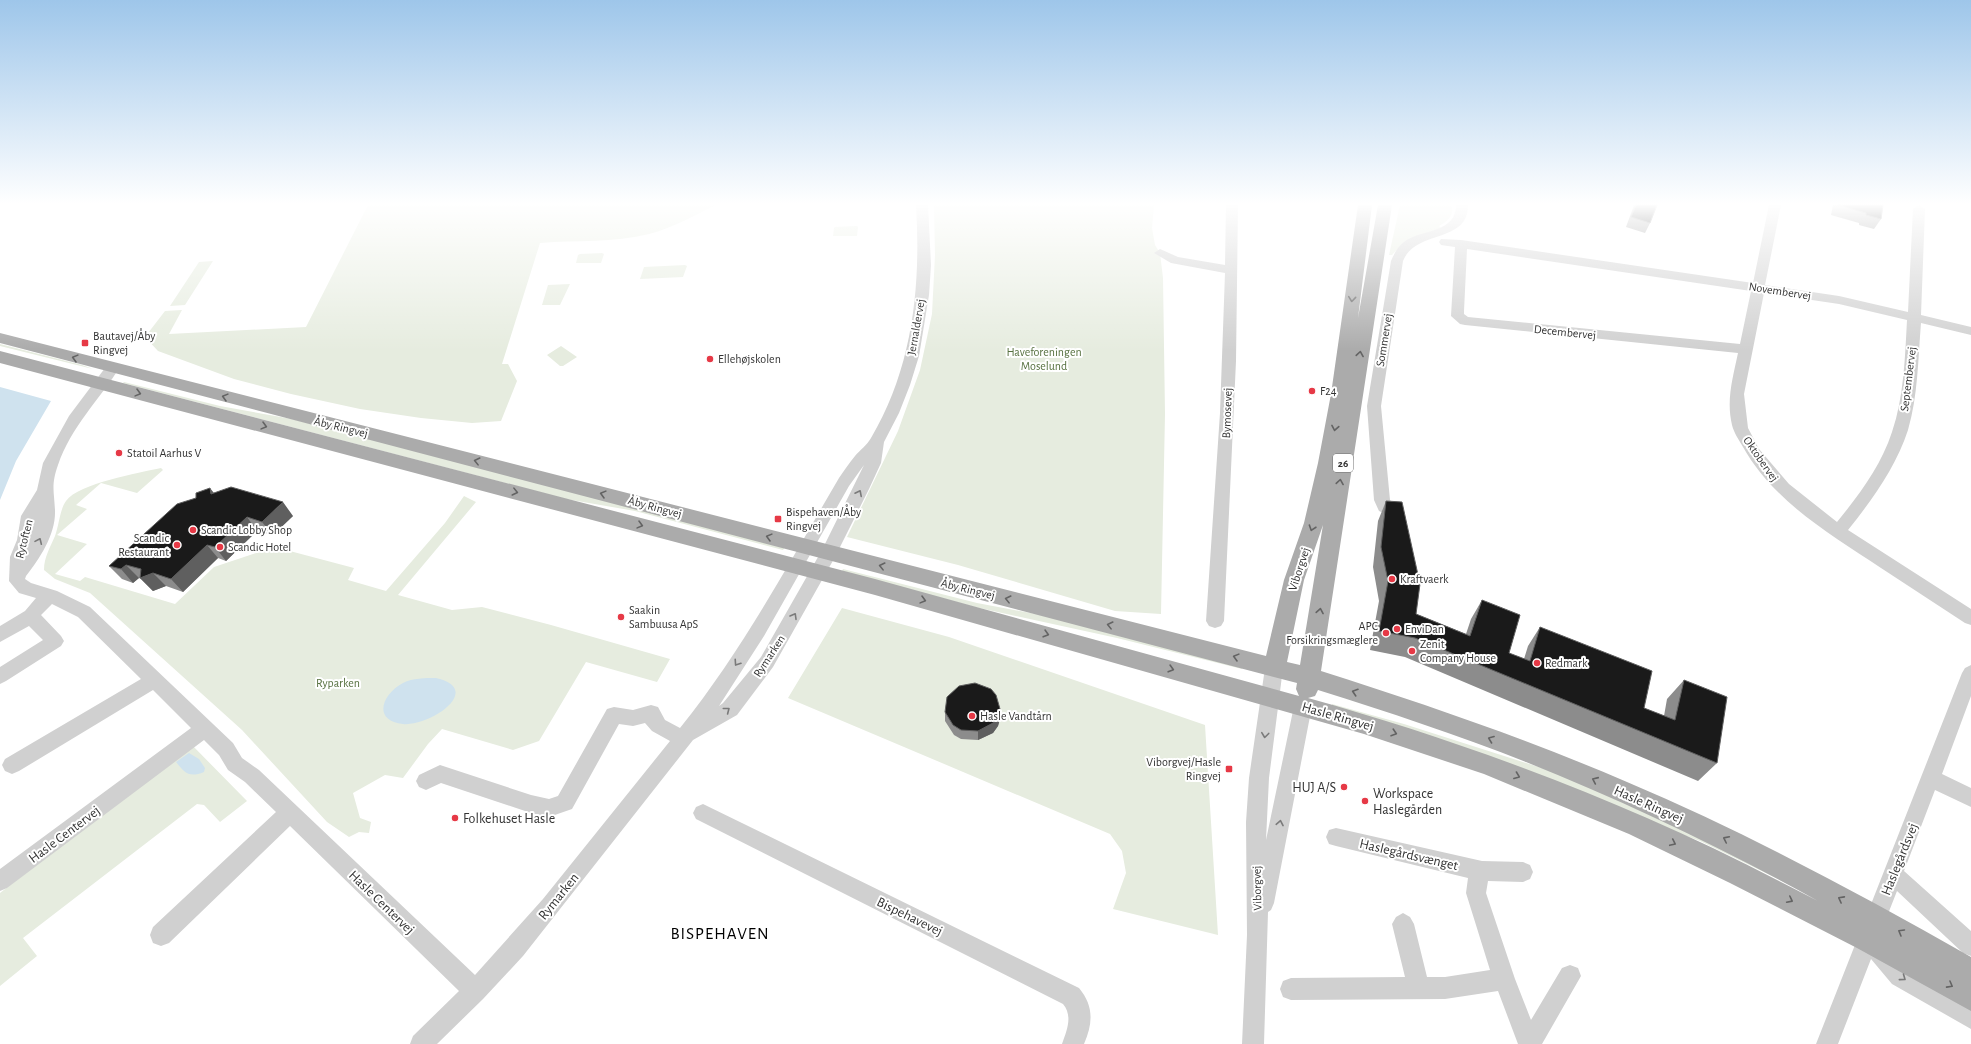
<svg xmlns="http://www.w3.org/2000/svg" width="1971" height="1044" font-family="'Alegreya Sans',sans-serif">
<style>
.green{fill:#e6ecdf}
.water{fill:#cfe2ee}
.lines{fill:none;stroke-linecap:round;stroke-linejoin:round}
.minor{fill:#d0d0d0;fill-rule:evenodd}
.major{fill:#ababab;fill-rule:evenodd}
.wall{fill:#8c8c8c}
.shaded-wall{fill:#5f5f5f}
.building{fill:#1a1a1a;stroke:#5f5f5f}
.oneway{stroke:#636363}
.oneway2{stroke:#7a7a7a}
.poi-dot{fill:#e63946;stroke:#fff;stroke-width:1.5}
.labels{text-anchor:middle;stroke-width:4;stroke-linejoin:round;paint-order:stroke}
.shield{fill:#fff;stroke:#707070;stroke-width:1}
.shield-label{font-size:11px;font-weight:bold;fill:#333}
.street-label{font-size:12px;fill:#333;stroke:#fff}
.poi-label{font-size:12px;fill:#333;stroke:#fff;text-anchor:start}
.park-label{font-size:12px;fill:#56703f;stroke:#fff}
.near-street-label{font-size:14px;fill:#333;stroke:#fff}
.near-poi-label{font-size:14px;fill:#333;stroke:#fff;text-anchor:start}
.near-quarter-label{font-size:17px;letter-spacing:1px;fill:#000;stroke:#fff}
</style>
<rect width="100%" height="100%" fill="#fff"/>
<path class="green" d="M368,205H716C695,215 673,228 649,234C614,243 576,240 540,243L502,364H508L517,381L501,421L472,423L421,418L360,409L291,394L234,379L158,351L145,337L165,311L182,310L169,334L306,327Z
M934,205H1154L1152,228L1155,245L1160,253L1163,278L1165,414L1161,614L1115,611L958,565L847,537L898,431L920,370L932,314L935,255Z
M1400,205H1451C1455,215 1448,221 1439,226L1441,228L1405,241L1392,255H1389Z
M857,226L858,227L857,236H833L834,228L835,227Z
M602,253L604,254L601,263H576L578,255L580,254Z
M213,261L185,305L170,306L199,262Z
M685,265L687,266L683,277L640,279L644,267Z
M570,284L560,305H542L548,285Z
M0,344L82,365L93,369L0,346Z
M561,346L577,357L563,366H560L547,355Z
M124,382L220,406L292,419L785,547L783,550L635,511L566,499L123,383Z
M161,468L163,470L137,493L101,483L76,505L87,509L57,535L87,544L55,574L80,581L85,577L175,604L214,567L268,549L286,550L354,568L348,580L386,591L445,523L464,496L476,502L398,595L452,610L482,607L551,625L670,659L657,682L586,662L539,741L513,750L442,729L428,744L403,778L385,775L353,793L360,818L371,822L369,833L359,832L349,837L327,822L242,730L90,593L55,579L44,570C44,557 50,548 55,536C59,525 60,509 66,501C79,483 139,473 161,468Z
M843,569L977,603L1052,617L1243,666L1242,669L1117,638L975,607L842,571Z
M842,608L949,637L1205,725L1218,935L1113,909L1126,873L1122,851L1110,834L788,698Z
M1332,704L1404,724L1570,777L1633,803L1837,908L1700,841L1332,706Z
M190,743L247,801L220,822L204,805L197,804L23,938L37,956L0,986V893Z"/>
<path class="water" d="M0,387L51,401L16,461L0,500Z
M436,678C485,689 430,727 403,724C372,721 382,694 403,683C413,678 425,678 436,678Z
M189,753L199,759L205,768L204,772C189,778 185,773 176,762Z"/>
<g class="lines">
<path class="minor" d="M916,205H928L931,265L929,295L919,356L910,385L899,413L884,442L881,463L869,489L835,557L773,667L737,715L693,740L523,956L483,999L437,1044H410L413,1036L459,991L290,826L169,943L161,946L153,943L150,935L153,927L276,812L245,782L228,770L219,755L204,740L7,888L0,891V869L191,728L153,690L19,771L12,774L5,771L2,765L5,759L141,679L78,617L52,604L41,615L61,636L64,641L61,646L6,681L0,684V667L43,640L29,626L0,642V626L25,611L36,598L19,593L9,581L10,557L17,540L21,516L37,490L43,463L69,416L108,364H118L120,367C99,400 71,427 58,465C51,485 54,490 55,510C56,534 40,558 26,576L25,579L31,583L57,591L90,607L233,743L242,758L259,770L475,975L543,899L670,741L652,731L645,723L633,726L619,724L572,809L549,817L531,813L441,783L426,790L419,787L416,781L419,775L440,765L531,795L549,799L558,796L607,709L614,707L633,710L651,705L658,707L665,720L680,728C742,651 789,563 839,478C844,471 849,463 855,456C860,450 867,445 871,438C913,367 921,286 916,205ZM864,465L822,550L761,657L723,703L719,706L764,636L849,486Z
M1226,205H1238L1236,361L1224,621L1221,626L1215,628L1209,626L1206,621L1220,413L1225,273L1171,263L1154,253L1160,249L1178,257L1225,265Z
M1456,205H1468C1468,244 1416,229 1403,261L1381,406L1390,500L1398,510L1396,514L1390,516L1379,511L1374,500L1367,406L1391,261C1394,254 1398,246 1405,241C1423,229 1456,233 1456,205Z
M1769,205H1781L1765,285L1839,296L1908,312L1913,209L1919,205L1925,209L1921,315L1971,327V335L1921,323C1918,359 1918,396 1908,430C1896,467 1872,500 1848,530L1971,609V625L1965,623C1937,605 1909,586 1881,568C1830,534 1774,502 1743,447C1739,440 1734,433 1732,425C1726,400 1733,377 1738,353L1465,325L1460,324L1451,316L1455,247L1441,245L1439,242L1441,239L1461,240L1753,283ZM1467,249L1751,291L1740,344L1468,317L1464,314V311ZM1764,293L1839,304L1907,320C1905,357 1904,397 1892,432C1881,466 1859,495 1837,522L1789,484L1759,449L1748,428L1744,394Z
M1274,660L1280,663L1283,668L1269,778L1266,840L1294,706L1297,700L1303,698L1309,700L1312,706L1274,903L1271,910L1268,912L1264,1044H1242L1247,935L1246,822L1249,778L1265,668L1268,663Z
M1971,665V696L1942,774L1971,788V807L1935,790L1904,871L1971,931V956L1963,953L1897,891L1877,942L1887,944L1908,968L1971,1005V1029L1892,984L1871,959L1838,1044H1816L1962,673L1965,668Z
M703,804L1079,988C1094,1006 1093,1023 1084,1044H1062C1067,1030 1073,1016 1063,1004L696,819L693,813L696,807Z
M1336,828L1482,861L1523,862L1530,865L1533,872L1530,879L1523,882L1488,881L1486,893L1515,979L1531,1020L1562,968L1570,965L1578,968L1581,976L1542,1044H1518L1498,991L1445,999L1291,1000L1283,997L1280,989L1283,981L1291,978L1405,977L1392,924L1396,917L1403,913L1410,917L1414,924L1427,977H1445L1490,970L1466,893L1468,878L1336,846L1329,844L1326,837L1329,830Z"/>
<path class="major" d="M1358,205H1372L1358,318L1378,205H1392L1321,671C1425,704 1527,739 1627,782C1745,832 1859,893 1971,957V1011L1857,948L1730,883L1629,834L1484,774L1364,734L875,595L0,363V351L875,579L1299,696L1296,689L1297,683L0,343V333L1266,656L1284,580L1304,523L1318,463L1331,394ZM1323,525L1300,665L1287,662L1304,580ZM1318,690C1388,712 1458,735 1526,762C1626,802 1724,849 1818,901C1762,872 1705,843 1647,818C1537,770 1423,730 1308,698L1315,696Z"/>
</g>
<path class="wall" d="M1634,205H1657L1650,223L1645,233L1626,227Z
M1833,205H1883L1881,219L1874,229L1859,225V223L1831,215Z
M214,493L293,516L273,535L257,531L226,561L218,558L183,592L166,586L153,591L141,579L139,578L133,583L122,579L109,566Z
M1386,501L1416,614L1466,634L1471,619L1482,600L1509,653L1524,659L1528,646L1540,627L1644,708L1664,716L1667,699L1684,680L1717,763L1698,781L1405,657L1370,650L1379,601L1373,567L1378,521Z
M1000,709V719L998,726L993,733L978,740L961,739L954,735L945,721V712Z"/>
<path class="shaded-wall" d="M210,488L221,502L211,494Z
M283,502L293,516L273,535L262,522Z
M247,517L257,531L226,561L215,547Z
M207,545L218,558L183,592L171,579Z
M126,565L139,578L133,583L121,569Z
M153,573L166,586L153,591L140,578Z
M1000,709V719L998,726L993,733L978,740V731Z"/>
<path class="building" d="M1636,205H1657L1650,223L1631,217Z
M1838,205H1883L1881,219L1866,215V213Z
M231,487L283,502L262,522L247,517L215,547L207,545L171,579L153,573L140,578L141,569L126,565L121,569L109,566L177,504L196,498V493L210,488L211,494Z
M1386,501L1402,502L1420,584L1416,614L1470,636L1482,600L1520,615L1509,653L1530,661L1540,627L1652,671L1644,708L1675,720L1684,680L1727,697L1717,763L1415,638L1379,631L1388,581L1381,547Z
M975,683L991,689L996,695L1000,709L998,717L993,723L978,731L961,730L953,725L945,712L947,697L959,686Z"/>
<defs><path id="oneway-chevron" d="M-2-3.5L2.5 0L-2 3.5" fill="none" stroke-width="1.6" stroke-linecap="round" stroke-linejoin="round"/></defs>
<g class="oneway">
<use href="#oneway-chevron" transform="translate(1352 299) rotate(96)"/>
<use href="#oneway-chevron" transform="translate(1360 354) rotate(-81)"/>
<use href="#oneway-chevron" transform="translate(75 358) rotate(-165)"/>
<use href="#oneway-chevron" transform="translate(138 393) rotate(15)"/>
<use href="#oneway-chevron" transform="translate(225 397) rotate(-165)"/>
<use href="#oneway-chevron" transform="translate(264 426) rotate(15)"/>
<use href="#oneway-chevron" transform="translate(1335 428) rotate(100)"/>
<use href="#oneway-chevron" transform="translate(477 461) rotate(-166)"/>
<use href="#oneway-chevron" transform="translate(1340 482) rotate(-81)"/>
<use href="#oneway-chevron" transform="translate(515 492) rotate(14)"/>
<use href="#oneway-chevron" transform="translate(603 494) rotate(-165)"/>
<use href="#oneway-chevron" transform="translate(640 525) rotate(15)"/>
<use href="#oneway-chevron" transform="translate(1312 528) rotate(109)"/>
<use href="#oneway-chevron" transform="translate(769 537) rotate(-165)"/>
<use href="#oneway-chevron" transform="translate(882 566) rotate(-166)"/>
<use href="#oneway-chevron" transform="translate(1008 599) rotate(-166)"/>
<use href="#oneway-chevron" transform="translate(923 600) rotate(15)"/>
<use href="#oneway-chevron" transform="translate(1320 611) rotate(-80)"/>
<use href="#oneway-chevron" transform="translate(1110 625) rotate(-166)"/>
<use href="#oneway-chevron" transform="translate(1046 634) rotate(16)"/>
<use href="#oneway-chevron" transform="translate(1236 657) rotate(-165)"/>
<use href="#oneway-chevron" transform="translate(1171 669) rotate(16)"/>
<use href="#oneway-chevron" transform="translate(1355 692) rotate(-162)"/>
<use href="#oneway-chevron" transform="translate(1394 733) rotate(18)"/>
<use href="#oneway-chevron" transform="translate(1491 739) rotate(-159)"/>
<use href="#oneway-chevron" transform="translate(1517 776) rotate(21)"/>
<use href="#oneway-chevron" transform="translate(1595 780) rotate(-156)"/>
<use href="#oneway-chevron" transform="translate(1726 839) rotate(-154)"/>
<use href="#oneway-chevron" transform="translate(1673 843) rotate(25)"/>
<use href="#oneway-chevron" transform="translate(1841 899) rotate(-152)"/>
<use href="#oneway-chevron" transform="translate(1790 900) rotate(27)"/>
<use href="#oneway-chevron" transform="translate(1901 932) rotate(-150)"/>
<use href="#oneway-chevron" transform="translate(1950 985) rotate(29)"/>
</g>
<g class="oneway2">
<use href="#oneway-chevron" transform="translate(859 493) rotate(-63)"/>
<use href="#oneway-chevron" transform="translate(39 541) rotate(-66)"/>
<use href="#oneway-chevron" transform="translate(794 616) rotate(-60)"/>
<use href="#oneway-chevron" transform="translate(737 663) rotate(124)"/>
<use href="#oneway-chevron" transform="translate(727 710) rotate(-38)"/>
<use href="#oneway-chevron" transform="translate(1265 735) rotate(97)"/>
<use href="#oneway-chevron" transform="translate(1280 823) rotate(-79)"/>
<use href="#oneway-chevron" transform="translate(1903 978) rotate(36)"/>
</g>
<linearGradient id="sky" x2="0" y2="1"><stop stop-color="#9ec6ea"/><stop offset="0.58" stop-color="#fff"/><stop offset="1" stop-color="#fff" stop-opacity="0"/></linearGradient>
<rect width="1971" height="351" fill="url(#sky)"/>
<g class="poi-dot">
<rect x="81" y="339" width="8" height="8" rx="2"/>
<circle cx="710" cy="359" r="4"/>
<circle cx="1312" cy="391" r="4"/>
<circle cx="119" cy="453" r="4"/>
<rect x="774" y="515" width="8" height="8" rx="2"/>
<circle cx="193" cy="530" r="4"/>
<circle cx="177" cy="545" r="4"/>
<circle cx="220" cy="547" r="4"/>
<circle cx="1392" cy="579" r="4"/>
<circle cx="621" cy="617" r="4"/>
<circle cx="1397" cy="629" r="4"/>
<circle cx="1386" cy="633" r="4"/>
<circle cx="1412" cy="651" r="4"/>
<circle cx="1537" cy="663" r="4"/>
<circle cx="972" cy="716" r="4"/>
<rect x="1225" y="765" width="8" height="8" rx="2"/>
<circle cx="1344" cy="787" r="4"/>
<circle cx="1365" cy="801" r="4"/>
<circle cx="455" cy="818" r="4"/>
</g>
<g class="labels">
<rect class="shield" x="1333" y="454" width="20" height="18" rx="3"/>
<g class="shield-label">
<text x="1343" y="467">26</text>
</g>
<g class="street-label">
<text transform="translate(1780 291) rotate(9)" y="4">Novembervej</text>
<text transform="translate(916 327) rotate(-80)" y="4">Jernaldervej</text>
<text transform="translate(1565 332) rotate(6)" y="4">Decembervej</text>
<text transform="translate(1384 340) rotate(-81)" y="4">Sommervej</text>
<text transform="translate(1908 379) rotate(-83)" y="4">Septembervej</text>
<text transform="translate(1227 413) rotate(-88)" y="4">Bymosevej</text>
<text transform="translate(341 427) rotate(14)" y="4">Åby Ringvej</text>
<text transform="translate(1761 459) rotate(55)" y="4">Oktobervej</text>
<text transform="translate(655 507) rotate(15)" y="4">Åby Ringvej</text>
<text transform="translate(24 539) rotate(-76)" y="4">Rytoften</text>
<text transform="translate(1299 569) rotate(-72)" y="4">Viborgvej</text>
<text transform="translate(968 589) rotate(14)" y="4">Åby Ringvej</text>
<text transform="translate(769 656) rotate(-57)" y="4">Rymarken</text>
<text transform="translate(1257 888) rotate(-91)" y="4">Viborgvej</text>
</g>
<g class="poi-label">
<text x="93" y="340">Bautavej/Åby<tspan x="93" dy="14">Ringvej</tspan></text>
<text x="718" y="363">Ellehøjskolen</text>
<text x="1320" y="395">F24</text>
<text x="127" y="457">Statoil Aarhus V</text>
<text x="786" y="516">Bispehaven/Åby<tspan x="786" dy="14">Ringvej</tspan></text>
<text x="201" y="534">Scandic Lobby Shop</text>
<text x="169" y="542" text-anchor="end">Scandic<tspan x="169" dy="14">Restaurant</tspan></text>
<text x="228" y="551">Scandic Hotel</text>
<text x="1400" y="583">Kraftvaerk</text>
<text x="629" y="614">Saakin<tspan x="629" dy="14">Sambuusa ApS</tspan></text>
<text x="1378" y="630" text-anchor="end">APC<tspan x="1378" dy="14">Forsikringsmæglere</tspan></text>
<text x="1405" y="633">EnviDan</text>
<text x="1420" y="648">Zenit<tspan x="1420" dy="14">Company House</tspan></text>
<text x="1545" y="667">Redmark</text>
<text x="980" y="720">Hasle Vandtårn</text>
<text x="1221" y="766" text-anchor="end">Viborgvej/Hasle<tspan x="1221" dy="14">Ringvej</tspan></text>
</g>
<g class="park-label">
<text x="1044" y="356">Haveforeningen<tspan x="1044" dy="14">Moselund</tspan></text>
<text x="338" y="687">Ryparken</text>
</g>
<g class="near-street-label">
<text transform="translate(1338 716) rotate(16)" y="5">Hasle Ringvej</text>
<text transform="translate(1649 804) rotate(24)" y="5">Hasle Ringvej</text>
<text transform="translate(64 834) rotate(-37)" y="5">Hasle Centervej</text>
<text transform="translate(1409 854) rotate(13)" y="5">Haslegårdsvænget</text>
<text transform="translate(1899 859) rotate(-68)" y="5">Haslegårdsvej</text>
<text transform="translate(558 896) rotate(-51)" y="5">Rymarken</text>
<text transform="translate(382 902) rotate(44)" y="5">Hasle Centervej</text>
<text transform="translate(910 916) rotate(26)" y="5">Bispehavevej</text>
</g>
<g class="near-poi-label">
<text x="1336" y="792" text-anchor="end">HUJ A/S</text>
<text x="1373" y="798">Workspace<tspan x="1373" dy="16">Haslegården</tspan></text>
<text x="463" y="823">Folkehuset Hasle</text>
</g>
<g class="near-quarter-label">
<text x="720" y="939">BISPEHAVEN</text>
</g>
</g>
</svg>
